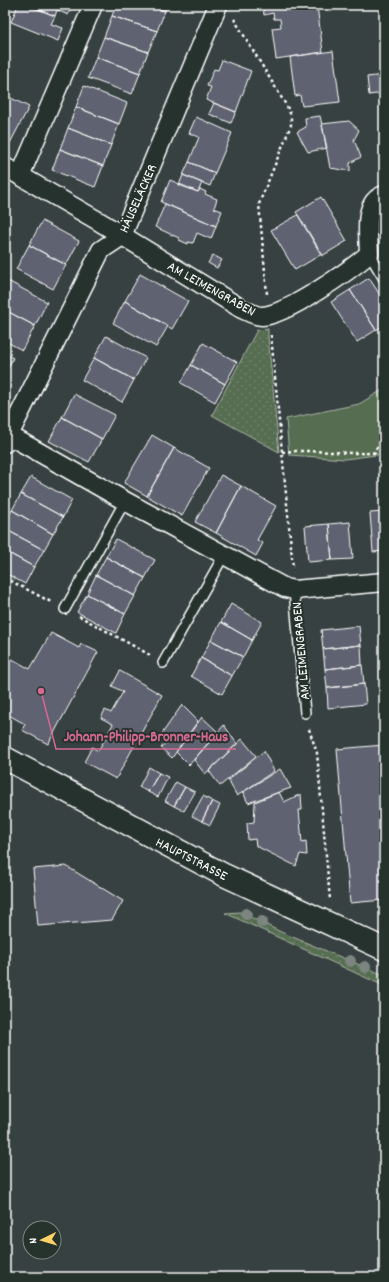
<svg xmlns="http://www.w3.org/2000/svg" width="389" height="1282" font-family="Dekko,sans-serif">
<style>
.grass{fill:url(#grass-dots);stroke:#abb6a8}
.park{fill:#576d51;stroke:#abb6a8}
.building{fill:#5f6270;stroke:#fff}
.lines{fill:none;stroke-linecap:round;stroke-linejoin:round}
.lane-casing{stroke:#fff;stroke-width:12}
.street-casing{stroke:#fff;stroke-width:21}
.secondary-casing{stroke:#fff;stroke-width:25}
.path{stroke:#fff;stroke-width:2.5;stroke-dasharray:3 3;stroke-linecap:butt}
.lane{stroke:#26332d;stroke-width:9}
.street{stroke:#26332d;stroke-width:18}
.secondary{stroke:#26332d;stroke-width:22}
.tree{fill:#7b857f}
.labels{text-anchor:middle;stroke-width:4;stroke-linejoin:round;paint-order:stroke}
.street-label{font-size:14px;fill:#fff;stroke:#26332d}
.leader{fill:none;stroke:#d76994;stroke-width:1.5}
.callout-dot{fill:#d76994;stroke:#26332d;stroke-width:1.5}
.callout-label{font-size:15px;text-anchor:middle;font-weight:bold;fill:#d76994;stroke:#26332d;stroke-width:4;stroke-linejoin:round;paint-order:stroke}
</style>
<defs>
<pattern id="grass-dots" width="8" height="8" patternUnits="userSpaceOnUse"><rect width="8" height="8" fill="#576d51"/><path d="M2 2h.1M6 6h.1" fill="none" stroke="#70836b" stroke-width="1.8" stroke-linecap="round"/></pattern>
</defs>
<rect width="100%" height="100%" fill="#374141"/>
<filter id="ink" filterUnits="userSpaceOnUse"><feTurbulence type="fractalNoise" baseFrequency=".025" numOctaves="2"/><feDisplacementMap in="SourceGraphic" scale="8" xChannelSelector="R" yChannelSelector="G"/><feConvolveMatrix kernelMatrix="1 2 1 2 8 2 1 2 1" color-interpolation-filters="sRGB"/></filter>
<g filter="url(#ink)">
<path class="grass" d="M268,329V336L279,452L212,415L257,330Z
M240,912L283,933L384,975V986L225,913Z"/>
<path class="park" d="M384,389V454L345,459L289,455L286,419L359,404Z"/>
<path class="building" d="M18,5H28L55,16L51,24L63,28L58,41L11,22Z
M28,5H72L68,15L57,10L55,16Z
M116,5H148L165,11L157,31L112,16Z
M148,5H167L165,11Z
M263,5L317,6L323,52L276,59L272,28L281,27L280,19H274L273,13L264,15Z
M112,16L157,31L148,52L104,37Z
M104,37L148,52L140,73L96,57Z
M333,51L340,102L302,106L300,95L295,96L290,57Z
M96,57L140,73L132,94L88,78Z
M222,60L251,71L236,112L206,100L211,87L207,86L214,69L218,70Z
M384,75V93L369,95L367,77Z
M84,86L127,103L119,124L76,107Z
M7,96L29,107L9,145L5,143V100Z
M214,103L236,112L231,123L209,114Z
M76,107L119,124L111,145L68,128Z
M320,116L327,148L308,152L297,132L306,127L305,118Z
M196,117L232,133L215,173L189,162L199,137L189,133Z
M349,121L359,130L354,140L361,157L350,163V171L330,168L322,124Z
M68,128L111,145L103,166L60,149Z
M60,149L103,166L95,187L52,170Z
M189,162L215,173L210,186L183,175Z
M183,175L202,183L198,192L179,185Z
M170,180L198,192L200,189L206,192L205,194L217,199L214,208L222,211L216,226L161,202Z
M321,197L347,241L322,256L296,212Z
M165,204L216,226L211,239L197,233L193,243L188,242V244L179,240V238L155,227Z
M298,215L322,254L295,270L271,230Z
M42,221L79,241L66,265L29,245Z
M29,245L66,265L53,289L16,269Z
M213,255L222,260L217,268L208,263Z
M140,274L188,301L172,329L125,301Z
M369,278L384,301V325L376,330L350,290Z
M8,281L47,302L35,326L5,310V287Z
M350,290L376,330L357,342L331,302Z
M125,301L168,326L156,347L113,323Z
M5,310L35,326L22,350L5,341Z
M106,336L146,358L134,380L94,358Z
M203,343L237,362L225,384L191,365Z
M5,353L13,358L5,374Z
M94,358L134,380L122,402L82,380Z
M191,365L225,384L215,402L181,383Z
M74,394L115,415L102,439L62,417Z
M62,417L102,439L89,462L49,441Z
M152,435L174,448L147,496L124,483Z
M174,448L209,468L182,516L147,496Z
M221,475L241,486L216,533L195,522Z
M31,477L72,500L63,517L21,494Z
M241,486L276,506L257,540L263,543L256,556L216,533Z
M21,494L63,517L53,534L12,510Z
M12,510L53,534L44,550L5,529V523Z
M384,512V551L373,552L370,513Z
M350,522L353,559L332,560L329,524Z
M329,524L332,560L308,562L305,526Z
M5,529L44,550L34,567L5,551Z
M116,539L155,560L145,578L106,557Z
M5,551L34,567L25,584L5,573Z
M106,557L145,578L135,596L96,575Z
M96,575L135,596L125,614L87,594Z
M87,594L125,614L116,633L77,612Z
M231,604L262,622L252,640L221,622Z
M221,622L252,640L243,657L211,640Z
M359,626L361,645L323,649L321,630Z
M51,633L79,648L81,644L98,652L48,744L22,730L25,724L5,713V655L30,669Z
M211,640L243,657L232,676L201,658Z
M361,645L362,665L325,669L323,649Z
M201,658L232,676L222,694L191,676Z
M362,665L364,684L327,688L325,669Z
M120,671L162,695L116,779L84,762L92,747L98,751L113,724L101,718L105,710L111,713L123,692L112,686Z
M364,684L366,704L328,708L327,688Z
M182,705L198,721L172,758L161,748L167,741L161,735Z
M202,717L218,732L189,765L176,752Z
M224,725L237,744L205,774L194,760Z
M242,739L256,756L220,786L209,771Z
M384,745V914L383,900L350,903L337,749Z
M264,751L274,771L237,796L228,780Z
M149,767L159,773L148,792L139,787Z
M280,769L291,788L248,803L243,792Z
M159,773L168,777L158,797L148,792Z
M176,782L185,787L174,806L165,801Z
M185,787L195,792L184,811L174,806Z
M279,792L284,802L301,794L302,810H299L302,842L306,841L307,855L300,854L296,866L256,846L255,839L248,840L247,823L254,822L255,802Z
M203,796L212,801L202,821L192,816Z
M212,801L220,805L210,825L202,821Z
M66,866L123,901L112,920L38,926L33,869Z"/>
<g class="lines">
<g class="lane-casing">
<path id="lane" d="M369,254L384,279
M294,590L305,713
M65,609L125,501
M163,663L224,555"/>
</g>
<g class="street-casing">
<path id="street" d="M5,167L100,222L242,309C249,312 255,316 262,316C287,315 350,270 369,254C369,236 362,202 384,195
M20,176L93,5
M5,433L125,501L285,588L294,590L384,582
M5,443L101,250L122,236L218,5"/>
</g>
<g class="secondary-casing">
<path id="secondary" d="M5,758L222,874L384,949"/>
</g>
<path class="path" d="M234,19L289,110L291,117V125L259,204L267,294
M271,335L293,568
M282,452C312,449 342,454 373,453L384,437
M373,453L384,452
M5,578L51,602
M79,616L150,655
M309,729L317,753L330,900"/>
<use href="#lane" class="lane"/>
<use href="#street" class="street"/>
<use href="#secondary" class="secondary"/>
</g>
<g class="tree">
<circle cx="246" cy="914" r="6"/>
<circle cx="262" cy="922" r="6"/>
<circle cx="350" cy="961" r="6"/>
<circle cx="365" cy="967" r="6"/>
</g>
</g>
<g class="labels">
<g class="street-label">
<text transform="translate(137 198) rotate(-66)" y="5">HÄUSELÄCKER</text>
<text transform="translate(212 288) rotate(29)" y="5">AM LEIMENGRABEN</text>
<text transform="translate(300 651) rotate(-95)" y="5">AM LEIMENGRABEN</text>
<text transform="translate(192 858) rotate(27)" y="5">HAUPTSTRASSE</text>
</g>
</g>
<path class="leader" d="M41 691L56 749H236"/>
<circle class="callout-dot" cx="41" cy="691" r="4"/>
<g class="callout-label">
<text x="146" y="741">Johann-Philipp-Bronner-Haus</text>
</g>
<rect width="389" height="1282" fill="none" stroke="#26332d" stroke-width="20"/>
<rect x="10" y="10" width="369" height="1262" fill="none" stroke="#fff" stroke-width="1.5" filter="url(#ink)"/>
<g transform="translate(42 1240) rotate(265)"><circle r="19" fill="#26332d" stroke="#7d8581"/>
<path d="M0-3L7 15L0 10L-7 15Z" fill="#ffd166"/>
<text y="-6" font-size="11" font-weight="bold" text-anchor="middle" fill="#ffffff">N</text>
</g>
</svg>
